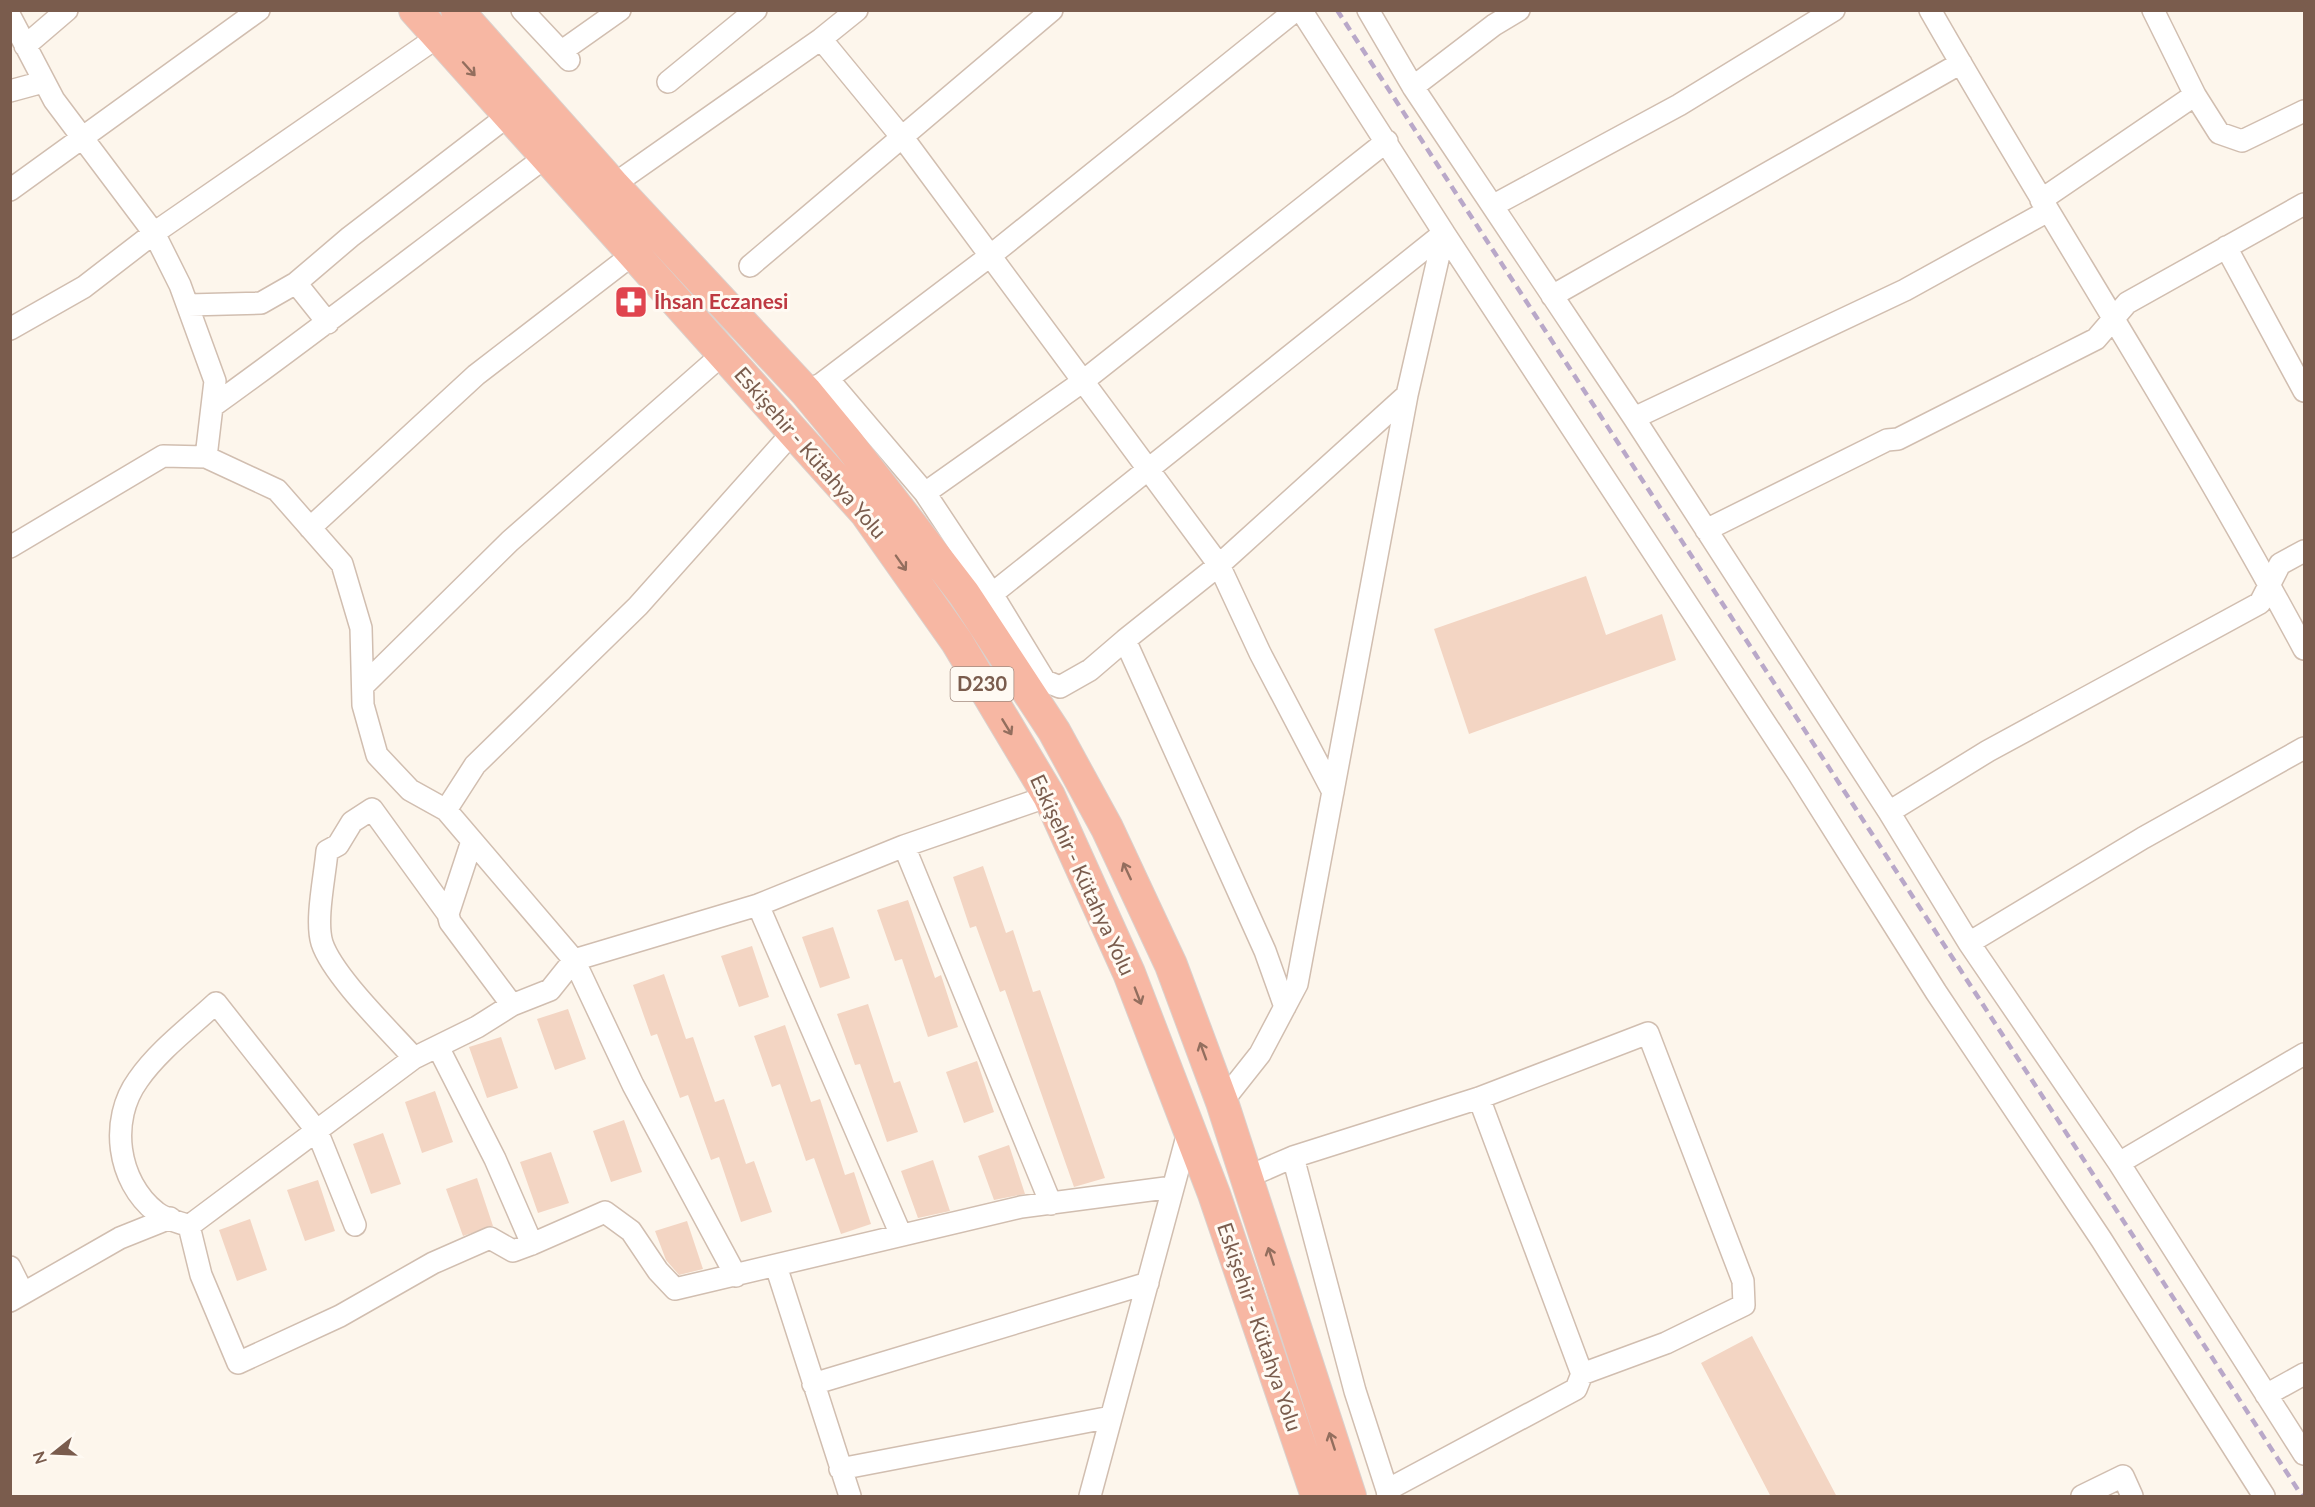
<svg xmlns="http://www.w3.org/2000/svg" width="2315" height="1507" font-family="Lato,sans-serif">
<style>
.building{fill:#f3d5c3}
.lines{fill:none;stroke-linecap:round;stroke-linejoin:round}
.minor-casing{stroke:#d1beb0;stroke-width:24}
.highway-casing{stroke:#dad1cd;stroke-width:34}
.minor{stroke:#fff;stroke-width:21}
.highway{stroke:#f7b7a3;stroke-width:32}
.rail{stroke:#b9a8c9;stroke-width:4.5;stroke-dasharray:9 6;stroke-linecap:butt}
.oneway{stroke:#936e5e}
.labels{text-anchor:middle;stroke-width:6;stroke-linejoin:round;paint-order:stroke}
.shield{fill:#fffaf3;stroke:#a28b7f;stroke-width:1.5}
.shield-label{font-size:20px;font-weight:bold;fill:#7a5c4d}
.health-label{font-size:21px;font-weight:bold;fill:#be3a42;stroke:#fffaf3;text-anchor:start}
.street-label{font-size:21px;fill:#7a5c4d;stroke:#fffaf3}
</style>
<rect width="100%" height="100%" fill="#fdf6ec"/>
<path class="building" d="M1586,576L1606,635L1662,614L1676,660L1469,734L1434,629Z
M983,866L1006,933L1013,930L1033,992L1040,990L1105,1178L1074,1187L1005,990L1000,992L976,926L970,928L953,877Z
M908,900L935,978L941,975L958,1027L928,1037L902,959L895,961L877,910Z
M833,927L850,978L820,988L802,937Z
M752,946L769,997L739,1007L721,956Z
M664,974L686,1039L693,1037L715,1102L724,1099L746,1164L754,1161L772,1212L741,1222L719,1157L711,1160L688,1095L680,1098L657,1034L651,1036L633,985Z
M868,1004L894,1083L900,1081L918,1132L887,1142L860,1064L855,1065L837,1014Z
M568,1009L586,1059L555,1070L537,1019Z
M785,1025L811,1102L820,1099L845,1175L854,1172L871,1224L841,1234L814,1158L806,1161L780,1084L772,1087L754,1036Z
M501,1037L518,1088L487,1098L469,1047Z
M977,1061L994,1112L964,1123L946,1072Z
M435,1091L453,1142L422,1153L405,1102Z
M624,1120L642,1172L611,1182L593,1131Z
M383,1133L401,1184L371,1194L353,1144Z
M1009,1145L1025,1194L994,1200L978,1156Z
M551,1152L569,1203L538,1213L520,1162Z
M933,1160L950,1211L918,1218L901,1171Z
M477,1178L493,1226L463,1236L446,1189Z
M318,1180L335,1231L305,1241L287,1190Z
M250,1219L267,1270L237,1281L219,1230Z
M687,1221L703,1269L679,1275L666,1260L655,1231Z
M1752,1336L1837,1497H1771L1701,1363Z"/>
<g class="lines">
<g class="minor-casing">
<path id="minor" d="M522,10L569,60
M1368,10L1413,87L1634,418L1889,812L1969,943L2119,1163L2304,1454
M1930,10C2053,225 2188,432 2304,649
M2153,10L2195,95
M10,16L54,100L154,233L180,285L215,381L206,457
M821,39L909,146L1219,565L1260,653L1333,792
M25,46L67,10
M562,51L620,10
M668,82L756,10
M1413,87L1494,25L1519,10
M10,91L43,82
M10,190L259,10
M606,194L613,185L821,39L857,10
M2041,200L2195,95L2219,133L2242,141L2304,111
M1494,205L1679,105L1834,10
M2226,247L2304,391
M750,266L1052,10
M1552,296L1961,63
M188,305L261,303L296,283
M328,323L296,283L350,237L510,114
M10,329L84,287L154,233L439,36
M821,384L990,256L1296,10
M813,388L821,384L834,386L925,493L992,594L1045,681L1060,687L1090,670L1125,640
M213,406C326,325 435,239 547,156
M1634,418L1905,290L2048,211
M925,493L1082,382L1387,141
M310,528L476,375L632,255
M1706,530L1887,440L1898,439L2096,339L2127,303L2304,204
M10,547L163,456L206,457L277,490L342,564L361,628L363,705L377,755L410,790L446,810L574,960L633,1085L736,1276
M992,594L1444,233L1301,10
M363,686L510,541L724,353
M446,810L475,765L638,606L793,432
M1889,812L1988,751L2260,603L2280,564L2304,551
M472,841L448,914L450,922L512,1005
M904,846L1051,1204
M758,905L901,1235
M1969,943L2143,838L2304,748
M1285,1007L1265,951L1125,640L1219,565L1407,395
M438,1047L495,1159L532,1244L605,1212L631,1231L658,1271L675,1289L1021,1207L1173,1187
M414,1058C389,1030 333,976 322,943C315,920 325,876 327,851L338,845L352,822L372,809L448,914
M1222,1102L1260,1054L1297,984L1407,395L1444,233L1798,773L1936,992L2101,1239L2264,1496
M1293,1157L1355,1391L1387,1490
M2119,1163L2304,1054
M1245,1178L1293,1157L1479,1098L1648,1033L1743,1281L1744,1305L1666,1343L1582,1374
M189,1226C179,1222 164,1219 156,1212C117,1181 109,1120 138,1080C158,1051 190,1027 216,1003L317,1131L355,1225
M532,1244L513,1251L490,1238L433,1263L340,1316L238,1363L201,1275L189,1226L414,1058L477,1027L512,1005L550,990L574,960L758,905L904,846L1049,796
M776,1266L850,1496
M10,1267L23,1293
M10,1301L120,1238L170,1218
M813,1384L1148,1283
M2266,1395L2304,1374
M840,1469L1111,1417
M1090,1496L1189,1129
M1388,1496L1387,1490L1576,1389L1582,1374L1479,1098
M2082,1496L2123,1476L2132,1496"/>
</g>
<g class="highway-casing">
<path id="highway" d="M415,10L866,513L957,642L1049,796L1129,973L1214,1194L1317,1496
M457,10L613,185L806,392L848,443L964,594L1054,731L1107,828L1171,965L1222,1102L1350,1496"/>
</g>
<use href="#minor" class="minor"/>
<use href="#highway" class="highway"/>
<path class="rail" d="M1337,10L2302,1496"/>
</g>
<defs><path id="oneway-shaft" d="M-6 0H5M1.5-3L5.5 0L1.5 3" fill="none" stroke-width="1.6" stroke-linecap="round" stroke-linejoin="round" transform="scale(1.5)"/></defs>
<g class="oneway">
<use href="#oneway-shaft" transform="translate(469 69) rotate(48)"/>
<use href="#oneway-shaft" transform="translate(901 563) rotate(55)"/>
<use href="#oneway-shaft" transform="translate(1007 727) rotate(59)"/>
<use href="#oneway-shaft" transform="translate(1127 871) rotate(-115)"/>
<use href="#oneway-shaft" transform="translate(1138 996) rotate(69)"/>
<use href="#oneway-shaft" transform="translate(1203 1051) rotate(-110)"/>
<use href="#oneway-shaft" transform="translate(1271 1256) rotate(-108)"/>
<use href="#oneway-shaft" transform="translate(1332 1441) rotate(-108)"/>
</g>
<defs>
<g id="pharmacy-square" transform="scale(1.725)"><rect x="-9" y="-9" width="18" height="18" rx="4" fill="#e0444e" stroke="#fffaf3"/><path d="M-2-6h4v4h4v4h-4v4h-4v-4h-4v-4h4Z" fill="#fff"/></g>
</defs>
<g fill-rule="evenodd">
<use href="#pharmacy-square" x="631" y="302"/>
</g>
<g class="labels">
<rect class="shield" x="950.5" y="667" width="63" height="34" rx="4.5"/>
<g class="shield-label">
<text x="982" y="691">D230</text>
</g>
<g class="health-label">
<text x="654" y="309">İhsan Eczanesi</text>
</g>
<g class="street-label">
<text transform="translate(810 453) rotate(49)" y="7">Eskişehir - Kütahya Yolu</text>
<text transform="translate(1082 875) rotate(65)" y="7">Eskişehir - Kütahya Yolu</text>
<text transform="translate(1259 1327) rotate(71)" y="7">Eskişehir - Kütahya Yolu</text>
</g>
</g>
<rect width="2315" height="1507" fill="none" stroke="#7a5c4d" stroke-width="24"/>
<g transform="translate(54 1453) rotate(252)" stroke="#fffaf3" stroke-width="4.5" paint-order="stroke">
<path d="M0-4.5L10 22L0 15L-10 22Z" fill="#7a5c4d"/>
<text y="-9" font-size="16" font-weight="bold" text-anchor="middle" fill="#7a5c4d">N</text>
</g>
</svg>
